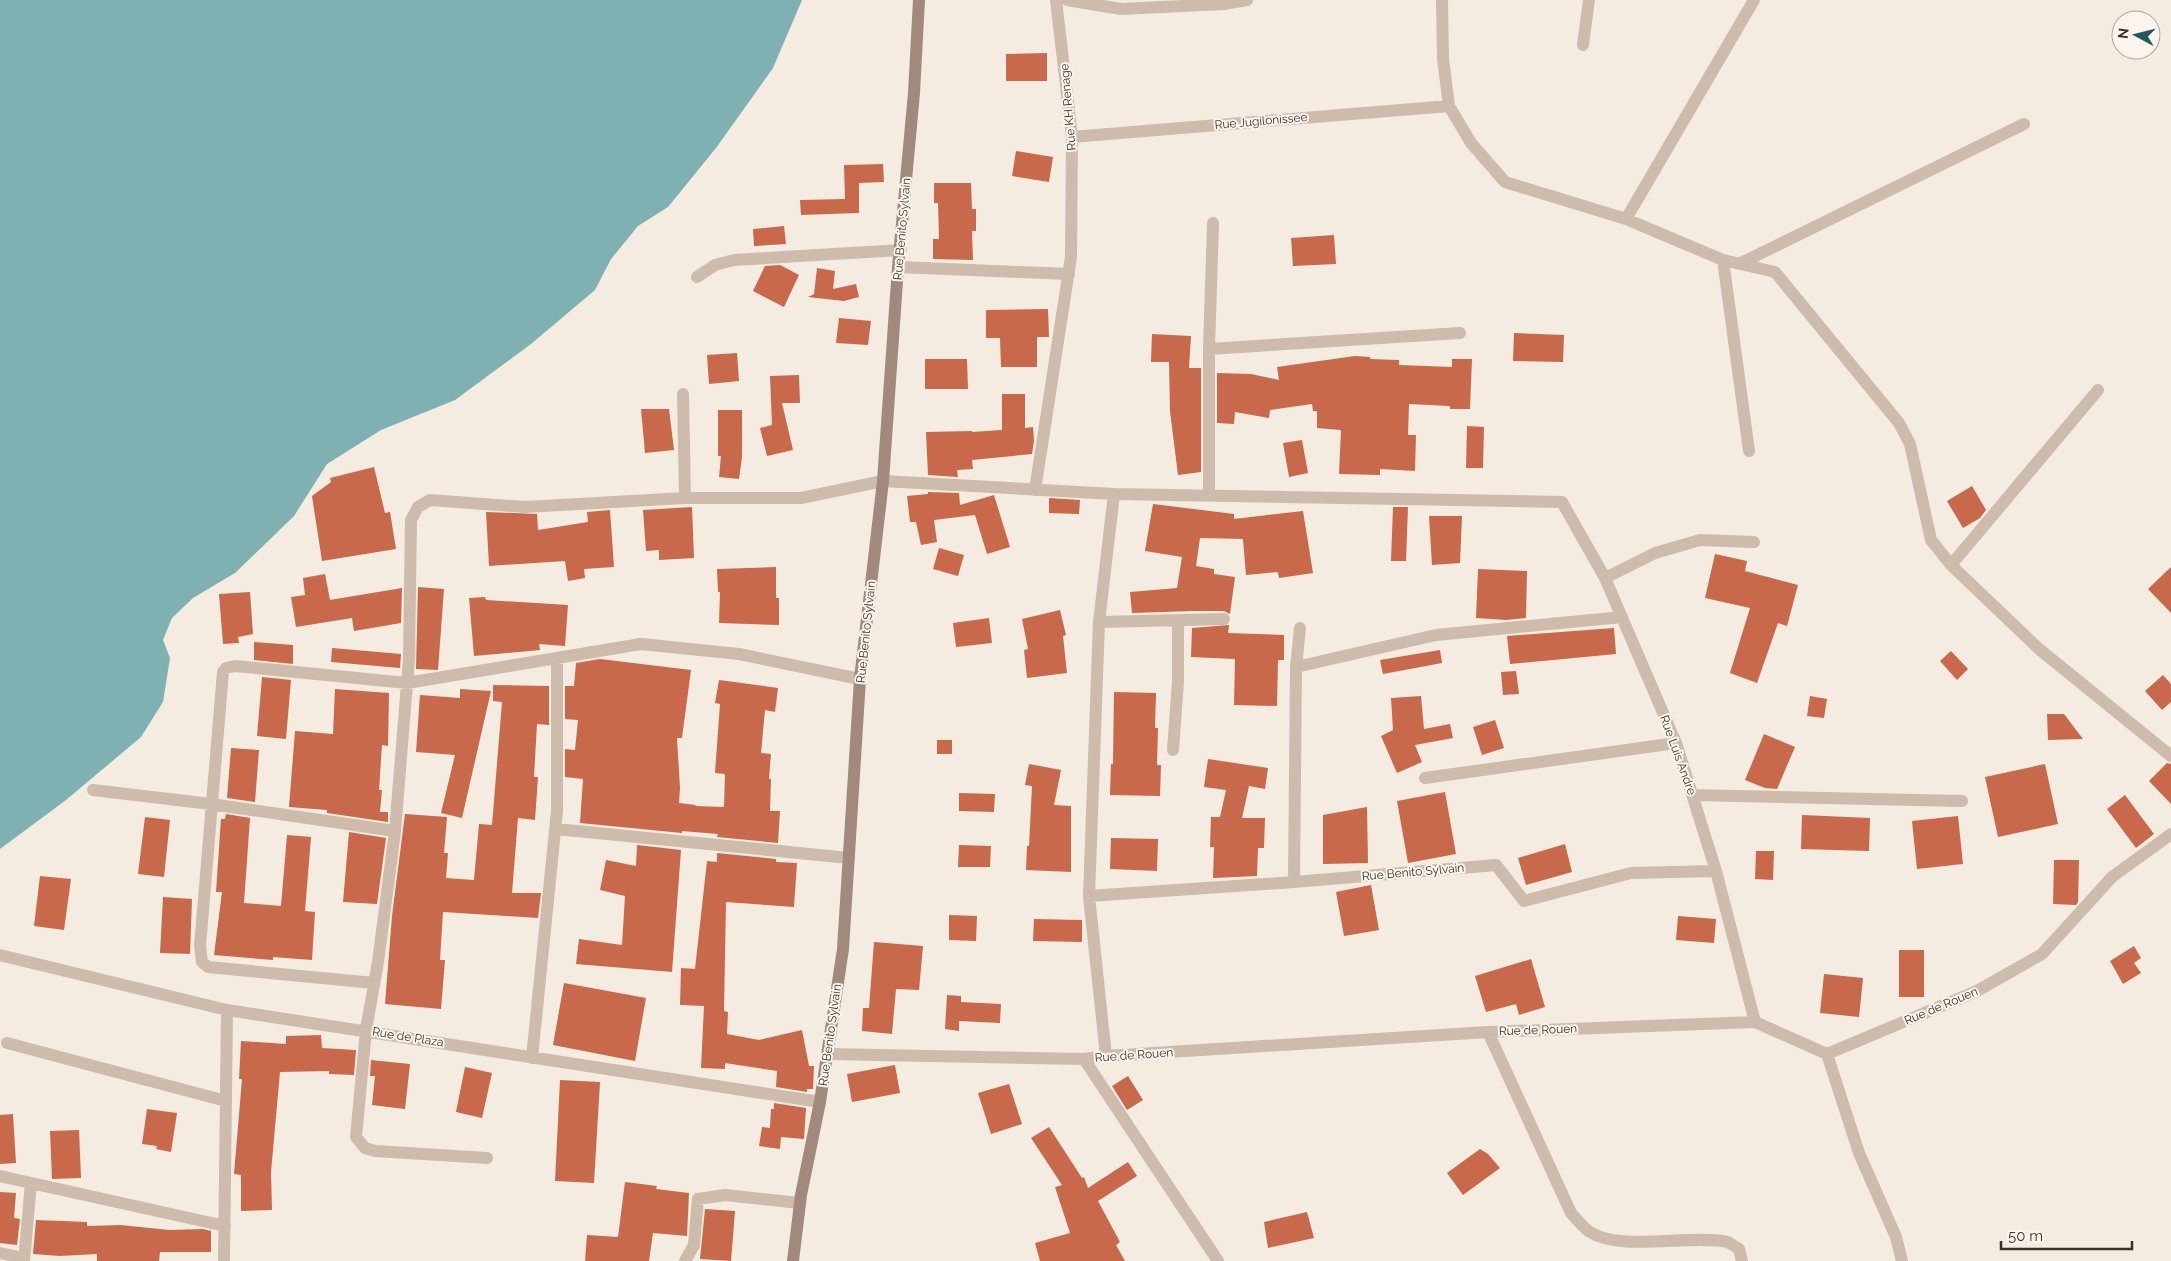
<svg xmlns="http://www.w3.org/2000/svg" width="2171" height="1261" font-family="Raleway,sans-serif">
<style>
.water{fill:#7fb0b2}
.building{fill:#c8694b}
.lines{fill:none;stroke-linecap:round;stroke-linejoin:round}
.minor{stroke:#cdbbac;stroke-width:12}
.secondary{stroke:#a18a7d;stroke-width:12}
.labels{text-anchor:middle;stroke-width:4;stroke-linejoin:round;paint-order:stroke}
.street-label{font-size:12px;fill:#3b302b;stroke:#fbf5ee}
</style>
<rect width="100%" height="100%" fill="#f4ebe1"/>
<path class="water" d="M0,0H802L773,68L716,148L668,207L638,226L611,259L595,290L531,344L455,400L381,430L327,464L294,516L235,573L193,598L172,618L163,640L170,658L163,702L141,737L66,800L0,849Z"/>
<path class="building" d="M1047,53V81H1006V54Z
M1016,151L1053,157L1049,182L1012,176Z
M883,164L884,182L859,183V213L801,215L800,200L845,199L844,165Z
M934,183H971L972,209H976V231H972L973,260L933,259V239H939L938,203H934Z
M784,226L786,244L754,246L753,229Z
M1334,235L1336,264L1293,266L1291,238Z
M780,265L799,275L784,307L753,291L765,266Z
M817,268L835,271L833,289L856,284L859,297L844,301L808,297L814,294Z
M1048,309L1049,337H1037V367H1001L1000,338H986V310Z
M839,318L871,321L868,345L836,343Z
M1514,333L1564,335L1563,362L1513,361Z
M1152,334L1191,336L1189,368H1201V472L1178,475L1170,411L1169,362H1151Z
M737,353L739,381L709,384L707,355Z
M1355,356L1370,357V359L1399,360V365L1452,367V359H1472L1470,409H1450V406L1409,404L1408,435H1416L1415,471L1380,469V475L1339,474L1341,430L1317,428V411H1313L1312,404L1270,410L1269,418L1235,412L1234,424L1217,423V373L1251,374L1279,380L1277,367Z
M925,359H967L968,389H925Z
M799,375L800,403H782L793,450L767,456L760,428L772,425L770,376Z
M1002,394H1025V428L1033,427L1034,441L1032,454L972,460L973,469L957,470L958,477L928,475L926,432L972,431V432L1002,430Z
M641,409H669L674,450L645,453Z
M718,410H742V457L739,479L719,477L721,456H718Z
M1467,426L1484,427L1483,468H1466Z
M1302,440L1308,473L1289,477L1283,443Z
M374,467L385,513L390,512L396,549L322,561L312,496L331,482L330,478Z
M1972,486L1986,510L1980,518L1963,528L1947,501Z
M928,492L959,493L960,505L994,495L1010,547L987,554L975,515L934,520L937,542L921,545L916,522H910L907,496L928,494Z
M1049,498L1080,500L1079,514L1049,513Z
M1153,504L1234,514V519L1303,511L1313,573L1279,578L1278,572L1246,575L1243,539L1200,538L1196,566L1214,569V574L1235,577L1230,614L1224,611H1193L1132,613L1130,592L1177,588L1182,557L1145,551Z
M692,507L694,558L659,560V550L646,551L643,510Z
M1393,507H1408L1406,561H1391Z
M610,510L614,567L584,569L585,578L568,581L565,561L489,566L486,512L537,514L538,530L588,522L587,512Z
M1429,516H1462L1460,563L1432,565Z
M939,548L964,555L958,576L933,569Z
M1715,554L1747,561L1745,571L1798,585L1787,626L1778,623L1757,683L1730,673L1750,608L1705,598Z
M776,567V598H779V625L719,623L720,592H718L717,569Z
M2171,567V613L2148,589Z
M1478,569L1527,571L1526,618L1506,620L1476,618Z
M325,574L330,600L402,588L401,623L354,631L352,618L296,627L291,597L305,595L303,578Z
M418,587L444,589L438,670L416,669Z
M250,592L253,634L238,637L239,643L223,644L219,594Z
M485,597L486,600L568,605L565,646L539,644L540,650L474,656L469,598Z
M1060,610L1066,635L1063,636L1067,673L1027,678L1024,650L1028,649L1022,619Z
M989,618L992,643L956,647L953,623Z
M1229,625L1228,633L1284,635V660H1278L1277,706L1234,705L1235,659L1191,657L1192,628Z
M1614,628L1616,654L1510,664L1507,636Z
M254,642L293,645V664L254,660Z
M332,648L401,654L400,668L331,662Z
M1440,650L1442,663L1383,674L1380,660Z
M1951,651L1968,669L1957,680L1940,661Z
M600,659L691,670L682,738H677L680,788L679,803L696,805L695,806L724,807L725,774L715,773L720,704L715,703L719,680L778,688L775,712L765,710L761,753L771,754L769,779H771L770,811H780L778,843L717,837L718,834L682,831V833L580,823L583,779L565,777V749L575,750L578,720L565,719V686H574L576,663Z
M1516,671L1519,694L1503,695L1501,672Z
M2163,675L2171,684V702L2162,710L2145,691Z
M262,677L291,680L286,739L257,736Z
M493,685L549,686V725L537,724L534,777H538L535,820L518,818L512,893H541L538,918L443,912L440,960H445L441,1009L385,1004L392,916L405,814L447,817L444,853H448L446,878L474,880L479,824L492,825L502,702L493,701Z
M335,689L389,693L388,746L382,745L379,790H382L380,812H388V822L327,813V810L289,807L295,731L333,734Z
M460,689L491,691L462,818L441,813L455,755L416,752L420,695L460,698Z
M1114,692L1156,693L1155,728H1158L1157,765H1161L1160,796L1110,795L1111,764H1113Z
M1421,696L1424,729L1450,724L1453,738L1415,745L1422,762L1397,773L1381,736L1393,730L1391,698Z
M1810,696L1827,699L1824,718L1807,716Z
M2047,714H2064L2083,739L2048,740Z
M1495,720L1504,748L1482,755L1473,727Z
M1764,734L1795,747L1777,789L1765,788L1745,780Z
M937,740H952V754H937Z
M231,748L259,750L255,802L227,798Z
M1208,759L1268,768L1265,789L1249,786L1242,818H1265L1264,848H1258L1257,876L1213,878L1214,847H1210L1211,817H1220L1226,790L1204,787Z
M2167,763L2171,764V804L2149,781Z
M1029,764L1061,770L1054,805L1071,806V872L1026,870L1027,846H1029L1032,786L1025,785Z
M2045,764L2058,824L1998,837L1985,777Z
M1445,792L1456,854L1408,863L1397,801Z
M959,793L995,794L994,812L959,811Z
M2125,795L2154,834L2136,848L2107,809Z
M1367,807L1368,863L1323,864V815Z
M226,814L250,818L244,903L281,906L287,835L311,837L305,911L315,912L312,960L273,957V960L214,955L222,892H216L221,819H225Z
M1802,815L1870,818L1869,851L1801,849Z
M1958,816L1963,864L1917,869L1912,821Z
M145,817L170,820L164,877L138,874Z
M349,832L386,838L377,904L343,902Z
M1111,838L1158,839L1157,871L1110,869Z
M1565,844L1572,872L1526,885L1518,858Z
M637,845L681,850L672,972L576,964L579,939L622,945L625,896L600,890L606,860L636,866Z
M959,845L991,846L990,867H958Z
M1756,851H1774L1773,880L1755,879Z
M717,853L776,859V862L797,863L794,907L726,902L724,1011L728,1012L727,1034L759,1040L802,1030L809,1066H814L813,1089H807V1092L776,1087L777,1071L725,1063V1069L701,1068L704,1006L680,1005L681,968L695,969L707,861L717,862Z
M2054,860H2079L2078,902L2076,905L2053,904Z
M40,876L71,879L64,930L34,926Z
M1371,885L1379,930L1344,936L1336,892Z
M163,897L192,899L190,954L160,953Z
M949,915L977,916L976,941L949,940Z
M1678,916L1716,919L1714,943L1676,940Z
M1034,919L1082,920V942L1033,941Z
M874,942L923,946L919,990L896,989L892,1034L862,1031L863,1008H869Z
M2134,946L2141,958L2134,963L2141,973L2123,984L2110,961Z
M1899,950H1924V997H1899Z
M1531,959L1545,1007L1519,1015L1516,1004L1486,1012L1475,976Z
M1824,974L1863,978L1859,1017L1820,1013Z
M564,983L646,998L635,1061L553,1045Z
M947,995L961,996V1002L1001,1004L1000,1023L959,1021V1031L945,1029Z
M321,1035L322,1048L356,1050L354,1075L329,1074V1071L280,1072L271,1172L272,1210L241,1211V1175L234,1174L242,1079H239L241,1041L286,1044V1036Z
M371,1060L410,1064L405,1109L372,1105L375,1076H370Z
M895,1065L900,1093L852,1102L847,1074Z
M465,1067L492,1073L482,1118L456,1112Z
M1128,1076L1143,1100L1127,1110L1112,1086Z
M560,1080L600,1082L594,1183L555,1181Z
M1009,1084L1022,1124L991,1134L978,1093Z
M774,1103L806,1108L804,1139L781,1137L780,1149L759,1146L762,1127L770,1128L771,1109H774Z
M147,1109L177,1113L171,1152L156,1149L157,1146L142,1144Z
M13,1114L16,1163L0,1164V1115Z
M1049,1127L1082,1178L1084,1177L1088,1188L1128,1162L1137,1176L1098,1201L1120,1242L1116,1245L1125,1261H1040L1035,1243L1070,1233L1055,1187L1062,1185L1031,1138Z
M79,1130L81,1178L52,1179L50,1131Z
M1480,1149L1488,1154L1500,1168L1463,1195L1447,1173Z
M625,1182L657,1186L656,1189L689,1193L687,1236L653,1233L649,1261H585L587,1235L618,1237Z
M0,1192L16,1193L14,1218L20,1219L17,1245L0,1243Z
M705,1209L735,1211L731,1261L700,1259Z
M1307,1212L1314,1238L1268,1248L1264,1222Z
M36,1220L87,1222V1226L121,1225L169,1230L203,1229L211,1231V1252H160L159,1261H97V1254L60,1256L33,1254Z"/>
<g class="lines">
<path class="minor" d="M1067,0L1121,9L1224,4L1247,0
M1442,0L1443,59L1449,106L1471,143L1505,182L1626,219L1723,260L1775,272L1899,423L1910,444L1931,540L1951,565L2039,649L2171,756
M1583,45L1589,0
M1072,137L1449,106
M1626,219L1754,0
M1723,260L1749,451
M1739,264L2024,124
M898,267L1069,274
M697,277L715,265L734,260L901,250
M1209,349L1460,333
M683,394L685,498
M1035,490L1071,257L1072,137L1056,0
M1209,495V349L1213,223
M1951,565L2098,390
M1605,578L1655,553L1700,540L1754,542
M1099,622L1224,619
M1296,667L1436,635L1622,617
M1173,750L1178,681V620
M1425,778L1676,743
M93,790L211,804L395,831
M1692,795L1962,801
M556,829L849,858
M1294,882L1296,667L1300,628
M1089,896L1294,882L1496,865L1524,901L1631,873L1716,871
M0,955L227,1010L820,1102
M374,983L208,967L202,962L200,946L223,672L226,668L235,666L407,683L641,644L739,654L860,679
M1488,1032L1571,1213C1577,1219 1582,1227 1590,1232C1621,1252 1690,1234 1728,1242L1739,1249L1742,1261
M7,1043L226,1101
M828,1054L1084,1059L1106,1056L1488,1032L1755,1022L1827,1054L1977,991L2042,954L2112,877L2171,834
M1827,1054L1859,1153L1896,1237L1902,1261
M1106,1056L1089,896L1099,622L1114,494
M532,1058L557,811V658
M1084,1059L1218,1261
M487,1158L375,1151L365,1148L356,1137L366,1030L378,962L395,831L409,659L411,520L418,507L430,500L525,507L685,498H801L883,481L1114,494L1562,502L1605,578L1676,743L1716,871L1755,1022
M0,1176L225,1226
M0,1253L24,1258
M24,1261L31,1183
M224,1261L227,1010
M685,1261L694,1245L698,1199L725,1195L800,1203"/>
<path class="secondary" d="M793,1261L801,1195L820,1102L843,949L860,679L883,481L898,267L914,93L919,0"/>
</g>
<g class="labels">
<g class="street-label">
<text transform="translate(1068 107) rotate(-95)" y="4">Rue KH Renage</text>
<text transform="translate(1261 121) rotate(-5)" y="4">Rue Jugilonissee</text>
<text transform="translate(902 229) rotate(-85)" y="4">Rue Benito Sylvain</text>
<text transform="translate(866 632) rotate(-84)" y="4">Rue Benito Sylvain</text>
<text transform="translate(1678 755) rotate(70)" y="4">Rue Luis Andre</text>
<text transform="translate(1413 872) rotate(-5)" y="4">Rue Benito Sylvain</text>
<text transform="translate(1941 1006) rotate(-23)" y="4">Rue de Rouen</text>
<text transform="translate(1538 1030) rotate(-2)" y="4">Rue de Rouen</text>
<text transform="translate(830 1035) rotate(-82)" y="4">Rue Benito Sylvain</text>
<text transform="translate(408 1037) rotate(9)" y="4">Rue de Plaza</text>
<text transform="translate(1134 1055) rotate(-4)" y="4">Rue de Rouen</text>
</g>
</g>
<g transform="translate(2136 35) rotate(277)"><circle r="24" fill="#fbf5ee" stroke="#aea6a0"/>
<path d="M0-4L9 19L0 12L-9 19Z" fill="#1f5a5e"/>
<text y="-8" font-size="14" font-weight="bold" text-anchor="middle" fill="#3b302b">N</text>
</g>
<path d="M2001 1241v8h131v-8" fill="none" stroke="#3b302b" stroke-width="2.5"/>
<text x="2008" y="1241" font-size="15" fill="#3b302b" stroke="#fbf5ee" stroke-width="4" paint-order="stroke">50 m</text>
</svg>
